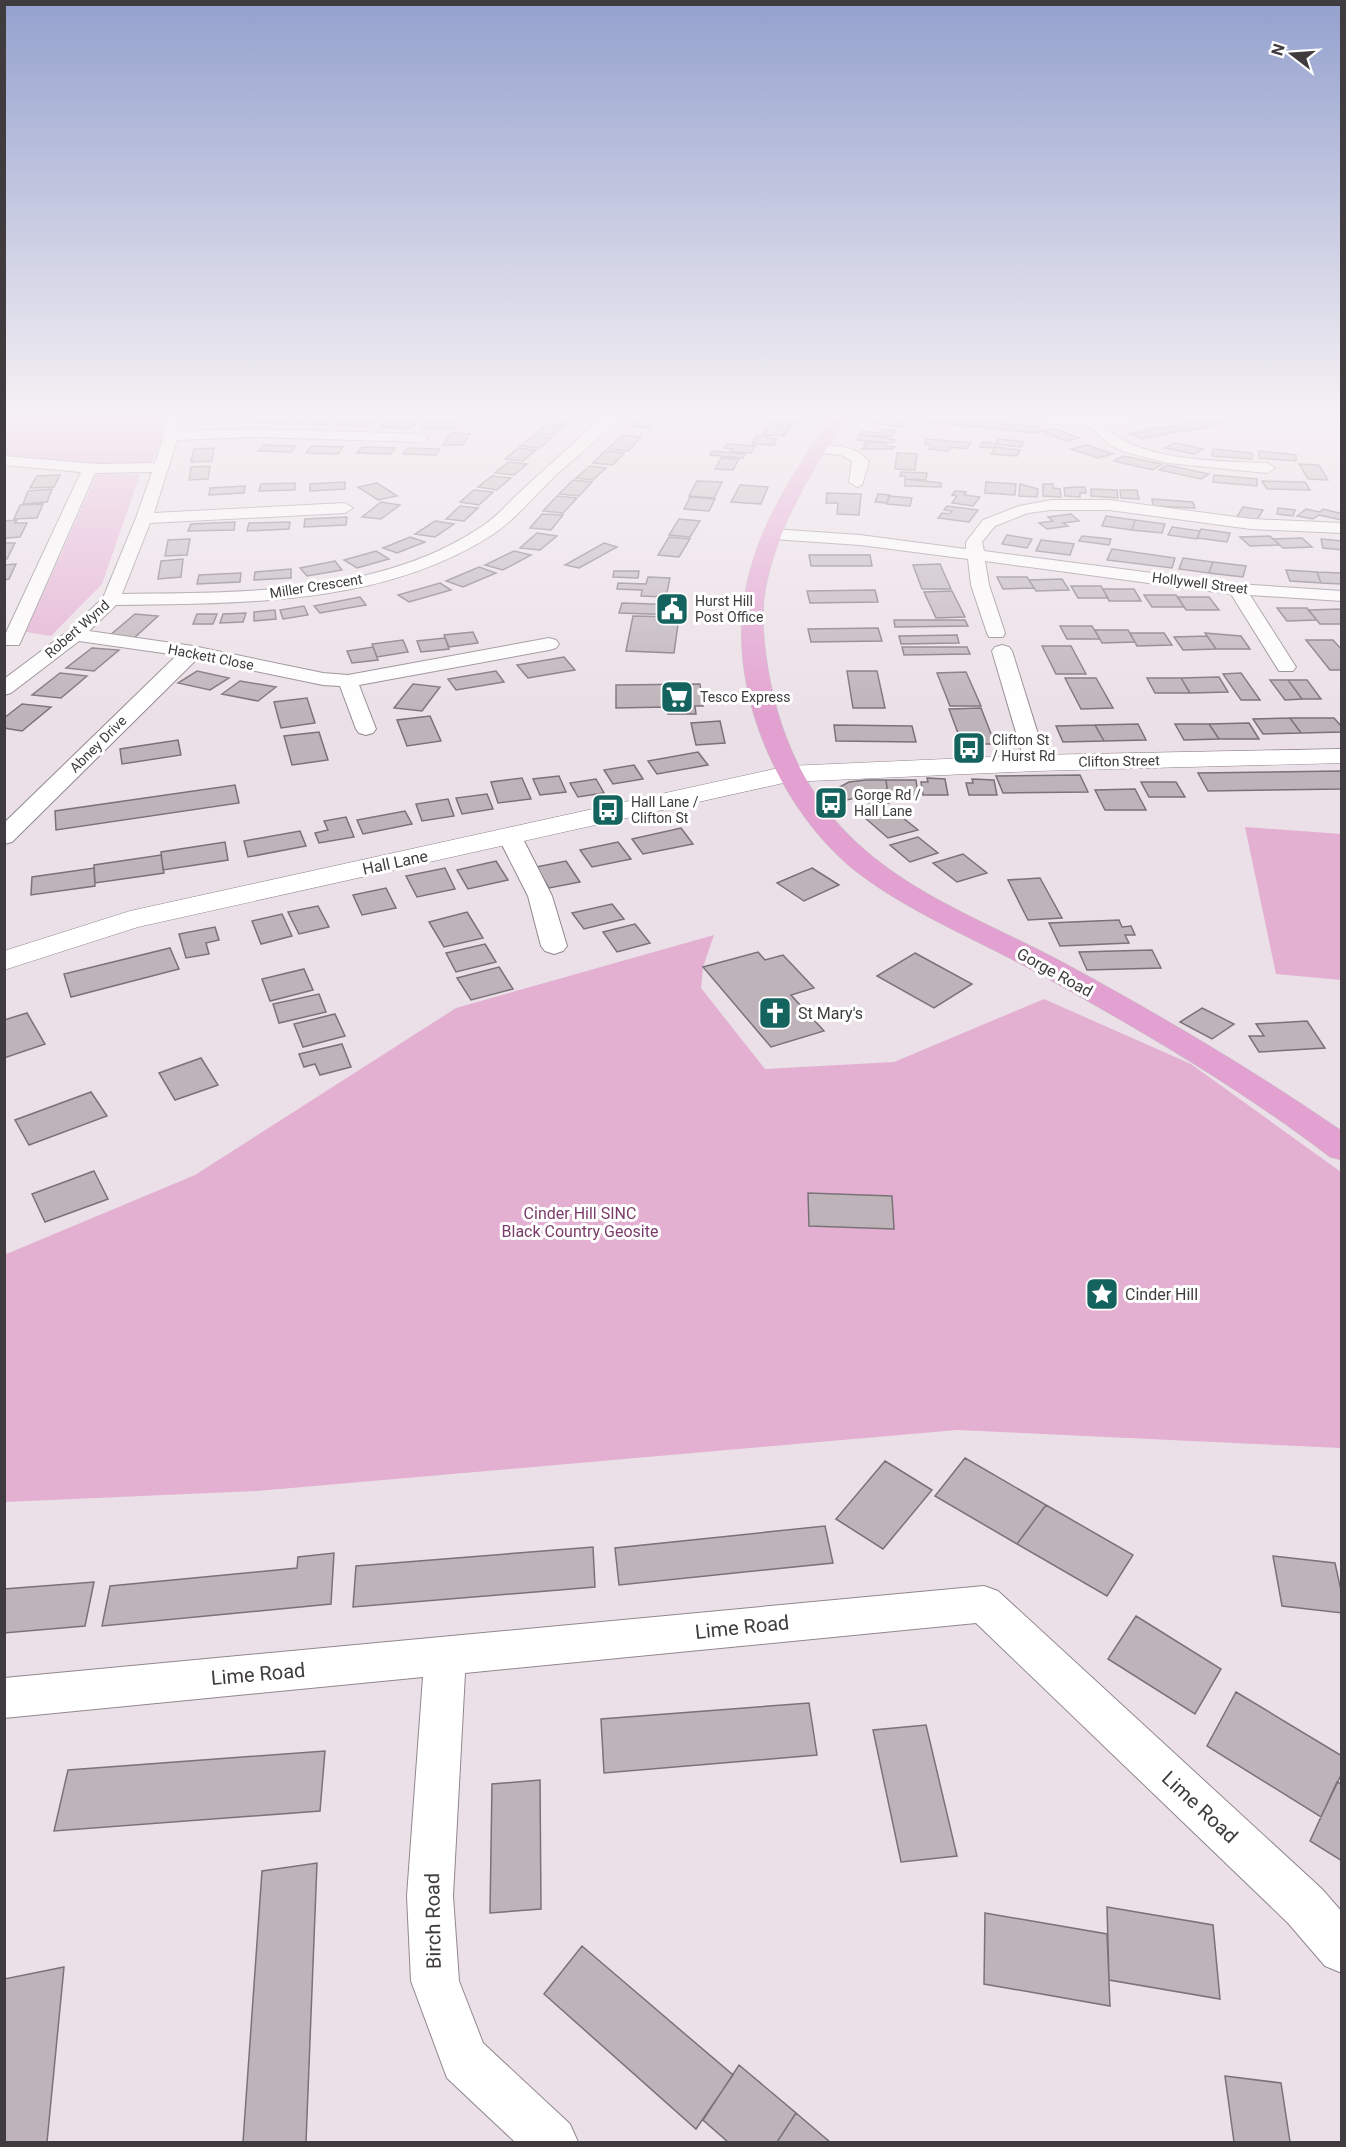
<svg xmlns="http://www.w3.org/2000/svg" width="1346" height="2147" font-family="Roboto,sans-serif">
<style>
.green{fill:#e3b0d2}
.building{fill:#bdb3b9;stroke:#7b7278;stroke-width:1.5}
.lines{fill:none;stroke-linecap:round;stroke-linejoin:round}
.minor-casing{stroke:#91878d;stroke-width:2}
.tertiary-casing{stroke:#91878d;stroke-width:1}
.primary-casing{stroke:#c2c0c1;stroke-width:1}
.minor{fill:#fff;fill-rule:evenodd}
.tertiary{fill:#fff;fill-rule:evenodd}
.primary{fill:#e2a1d0;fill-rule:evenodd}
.labels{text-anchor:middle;stroke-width:6;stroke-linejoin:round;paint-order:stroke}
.far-street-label{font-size:14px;fill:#3f3b3e;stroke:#fff}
.far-poi-label{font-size:14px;fill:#3f3b3e;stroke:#fff;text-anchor:start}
.street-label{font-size:16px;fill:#3f3b3e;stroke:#fff}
.poi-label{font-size:16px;fill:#3f3b3e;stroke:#fff;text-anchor:start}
.park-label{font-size:16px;fill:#7b3b69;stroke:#fff}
.near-street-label{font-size:20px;fill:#3f3b3e;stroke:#fff}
</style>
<rect width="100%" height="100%" fill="#ebe0e7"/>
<path class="green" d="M4,417H161V443L151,463L103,464L5,455Z
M97,474L140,475L102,584L51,636L26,632Z
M1245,827L1341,834V980L1276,974Z
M714,935L703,967L701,988L765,1069L894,1062L1044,999L1191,1064L1341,1172V1448L957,1430L257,1491L5,1502L4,1255L195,1175L456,1008Z"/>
<path class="building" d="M263,417L294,418L289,424L258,423Z
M555,417H576L567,423L549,421Z
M642,417H661L649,428L632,426Z
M773,417L799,420L795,425L768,423Z
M883,417H903L899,422L906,423L904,427L877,424Z
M927,417H929L962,420L959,425L924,422Z
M1221,417L1235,420L1211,425L1199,421Z
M304,418L335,419L330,425L299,424Z
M343,419L374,420L369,426L338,425Z
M962,420L1002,423L999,429L959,425Z
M385,421L417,422L412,428L381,427Z
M426,422L457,423L453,429L422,428Z
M1195,422L1207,427L1182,432L1169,426Z
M1002,423L1004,424L1041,427L1038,433L999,429Z
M547,424L565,425L553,435L535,434Z
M771,424L791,426L783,436L763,434Z
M1162,427L1174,432L1142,439L1130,434Z
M883,429L895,430L891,437L859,435L862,431L880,433Z
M1056,429L1079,438L1066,441L1042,431Z
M451,433L470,434L463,445H443Z
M622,435L641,437L628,451L608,449Z
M859,435L878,437L895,440L893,443L857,440Z
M532,436L551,438L540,448L520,446Z
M756,436H769L768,438L777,439L774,445L752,444Z
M927,439L958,442H971L967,449L951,447L949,451L929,449L931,445L924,444Z
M999,439L1024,442L1021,447L996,444L995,447L1020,450L1017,456L991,454L995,448L980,447L983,442L996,444Z
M866,442L886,443L885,446L895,447L893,449H861L867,445L864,444Z
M1175,443L1203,449L1194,454L1165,448Z
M727,444L755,446L751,453L731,452L732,449L724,448Z
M264,445L296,446L291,452L258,451Z
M1087,445L1113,454L1098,458L1071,449Z
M311,446L343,447L338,454L306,453Z
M362,447L395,448L390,454L357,453Z
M214,448L212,461L191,462L194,449Z
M408,448L440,449L436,455L403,454Z
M518,448L536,450L523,461L505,459Z
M1213,449L1252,453V459L1212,456Z
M605,451L624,453L613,465L593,463Z
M712,451L745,454L743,458L710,455Z
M1259,451L1296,455V461L1259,458Z
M897,453L917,454L915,470L895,469Z
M1123,456L1162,464L1153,470L1114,461Z
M721,458L739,459L733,470L715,469Z
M508,462L527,464L514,475L495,473Z
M1299,464L1319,465L1328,480L1308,479Z
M1167,465L1209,474L1201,479L1159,470Z
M210,466L208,479L189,480L191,467Z
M590,466L606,468L593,480L576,478Z
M901,472L927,473L926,480L905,479V476H900Z
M60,475L54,487L30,488L37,476Z
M1214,475L1257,479V486L1213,482Z
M492,476L511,478L497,490L478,487Z
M905,479L941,483V487L905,486Z
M573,480L592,482L579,496L559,494Z
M697,481L722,482L714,498L689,496Z
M1262,481L1305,482L1310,490L1267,489Z
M345,482V489L310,491V484Z
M986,482L1016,484L1015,495L985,493Z
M295,483V490L259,491L261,484Z
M377,483L397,496L378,500L358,487Z
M1020,484L1038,489L1037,497L1019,496Z
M1043,484H1053V488L1060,489L1061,497L1043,496Z
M740,485L768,487L761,504L731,502Z
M245,486L244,493L209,495L210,488Z
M1077,487H1085L1086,493H1080V497L1065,496L1064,488Z
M52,489L47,502L23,504L28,491Z
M1091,489L1117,490L1118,498L1091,496Z
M474,490L493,492L479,505L460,502Z
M1120,490H1137L1139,499L1121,498Z
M955,491L966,492L964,495L980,497L973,506L952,503L957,496L952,495Z
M827,493L861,494L859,515L837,514L838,503H826Z
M878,494L890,495L887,503L875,502Z
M557,496L577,498L563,513L543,511Z
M889,496L912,498L910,506L887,504Z
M690,497L715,499L709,511L684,509Z
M1152,499L1193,502L1195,508L1153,506Z
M381,502L400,505L381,519L362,517Z
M43,504L37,518L14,519L20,505Z
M460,506L478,508L464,521L446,519Z
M947,506L978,510L969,522L938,518L942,513L949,514L952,511L944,510Z
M1243,507L1263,510L1257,520L1237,517Z
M1278,508L1295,510L1293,516L1277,514Z
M1306,509L1320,512L1323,509L1339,513L1342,511V520L1319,515L1313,519L1297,516Z
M542,514L563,515L551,530L530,528Z
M1071,514L1079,521L1063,523L1068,526L1047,529L1039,523L1053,521L1048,517Z
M1106,516L1135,520L1132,530L1102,526Z
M347,517L346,525L304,527L305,519Z
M679,519L700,521L690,537L669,535Z
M17,520L15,523H27L20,537L7,538L4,541V521Z
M1135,520L1165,524L1162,533L1132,530Z
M435,521L454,524L435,537L415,534Z
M235,522L234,530L188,531L191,524Z
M290,522L289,529L247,531L249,523Z
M1172,527L1200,531L1197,539L1168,535Z
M1201,529L1230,533L1227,542L1197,538Z
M537,533L557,536L540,550L520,548Z
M1007,535L1032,539L1027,548L1002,544Z
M1082,536L1111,539L1109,545L1079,541Z
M1270,536L1280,545L1250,546L1240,537Z
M410,537L425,542L397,553L383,548Z
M669,537L690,539L679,557L658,555Z
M1302,538L1312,547L1283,548L1273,539Z
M190,539L187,555L165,556L168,540Z
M1321,539L1342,541V550L1323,548Z
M1041,540L1074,544L1070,555L1036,551Z
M4,543H15L7,559L4,560Z
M604,543L617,547L579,568L565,565Z
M1112,549L1175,558L1172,568L1107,560Z
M376,551L389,559L357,568L344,560Z
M514,551L531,555L503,570L485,565Z
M809,555H870L872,566H811Z
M1183,558L1213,562L1209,573L1179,569Z
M183,559L181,577L158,579L161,561Z
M335,561L342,570L307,576L300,568Z
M1213,562L1246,566L1243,577L1209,573Z
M16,564L9,579L4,580V565Z
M940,564L951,589H922L913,565Z
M479,567L496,573L463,587L446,581Z
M291,569V578L254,580L255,572Z
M1286,570L1317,572L1321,583L1290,581Z
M614,571H639L638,578L613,577Z
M1317,572L1342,573V584L1321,583Z
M241,573L240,582L197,584L199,575Z
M648,577L670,578L666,597L641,596L642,590L617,589L618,583L646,584Z
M997,577H1027L1034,588L1003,589Z
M1062,579L1069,590L1036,591L1029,580Z
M440,583L451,590L409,602L398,595Z
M1071,586H1101L1108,598H1078Z
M1103,589H1134L1141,601H1109Z
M875,590L878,602L810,603L807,591Z
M952,591L965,617L936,618L924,592Z
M1144,595H1176L1184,607H1152Z
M360,597L366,605L320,613L314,606Z
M1178,597H1209L1219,610H1186Z
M622,603L682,605L680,615L619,613Z
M304,606L308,615L283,619L280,610Z
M1277,608H1307L1317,620L1287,621Z
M1342,609V624H1320L1308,610Z
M275,610L276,619L254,621V612Z
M246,613L243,622L220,623L223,614Z
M135,614L158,616L133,639L109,636Z
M197,614H217L213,624H193Z
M633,616L679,617L674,653L626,651Z
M894,620H965L968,626L895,627Z
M1060,626H1092L1100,639H1067Z
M878,628L882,641L811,642L808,629Z
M1095,630H1128L1135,642L1102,643Z
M473,632L478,643L449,647L444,635Z
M1130,633H1164L1172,645L1137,646Z
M1205,633L1241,636L1250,649H1216Z
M957,635L959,643L901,644L899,636Z
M1207,636L1216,649L1183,650L1174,637Z
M445,638L449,649L421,652L417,641Z
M403,640L408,652L377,657L372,644Z
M1306,640H1333L1342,650V670H1330Z
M1042,646H1071L1086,674H1056Z
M373,647L378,660L352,663L347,651Z
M902,647H967L970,654L904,655Z
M92,648L119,650L94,671L66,668Z
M564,657L575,670L528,678L517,665Z
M197,671L229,678L210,690L178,683Z
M496,671L504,682L456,690L448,679Z
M847,671H877L885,708H853Z
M966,672L981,706H950L937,673Z
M60,673L87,676L61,698L32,695Z
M1241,673L1260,700H1241L1223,674Z
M1219,677L1228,692L1190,693L1181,678Z
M1065,678H1096L1113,708L1081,709Z
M1147,678H1181L1190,693H1155Z
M1270,680H1288L1302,699L1285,700Z
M1288,680H1307L1321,699H1302Z
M240,681L276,687L258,701L222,694Z
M413,684L440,687L422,711L394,708Z
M700,684L703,706H695L696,714H668L667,707L616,708V685Z
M307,698L315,723L281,728L274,702Z
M22,704L51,707L22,731L4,728V718Z
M981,708L995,744H962L949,709Z
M430,716L441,741L407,746L397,720Z
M1290,718H1334L1342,727V732L1301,733Z
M1290,718L1301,733L1263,734L1253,719Z
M720,721L725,743L696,745L691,723Z
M1249,723L1259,739H1219L1209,724Z
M1138,724L1146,740L1104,741L1095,725Z
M1175,724H1209L1219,739L1184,740Z
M834,725L912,726L916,742L836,741Z
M1095,725L1104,741L1063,742L1056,726Z
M319,732L328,760L292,765L284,736Z
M178,740L181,755L122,764L120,749Z
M698,752L708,765L657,774L648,761Z
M634,765L643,779L613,784L604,770Z
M1342,771V789L1208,791L1198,773Z
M1080,775L1088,792L1003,793L996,776Z
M559,776L566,792L540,795L533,779Z
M522,778L531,799L498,803L491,782Z
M927,778L945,779L948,795H923L921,782H928Z
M596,779L604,793L578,797L570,783Z
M972,779L994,780L997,795H969L966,783H973Z
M866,780H886L889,803H869L868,795L847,800L836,789L849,782Z
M886,780H916L918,795L888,794Z
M1141,782H1176L1185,797H1149Z
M235,785L239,803L56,830L55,811Z
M1135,789L1146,810H1105L1095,790Z
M487,794L493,809L462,814L456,798Z
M448,799L454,816L422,821L416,804Z
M893,810L918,830L888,838L864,817Z
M405,811L412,824L363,834L357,820Z
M346,817L354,837L319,843L315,833L328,830L324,821Z
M681,828L693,844L643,854L632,839Z
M300,831L306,846L248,857L244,841Z
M918,837L938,853L910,862L890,845Z
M225,842L228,860L163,870L161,852Z
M618,842L631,859L592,867L580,850Z
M963,854L987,873L957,882L933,863Z
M161,855L164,873L95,883L94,865Z
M496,861L508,880L468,889L457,870Z
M566,861L580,882L549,888L536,867Z
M94,868L95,886L31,895L32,877Z
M445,868L455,889L417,897L406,876Z
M812,868L839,885L804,901L777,883Z
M1040,878L1062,918L1028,920L1008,880Z
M386,888L396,908L362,915L353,895Z
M612,904L624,919L584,929L572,913Z
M318,906L329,927L299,934L288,912Z
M467,912L483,938L444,947L429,922Z
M282,914L292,936L261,944L252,921Z
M1119,920L1122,927L1131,926L1135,935H1125L1129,943L1060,946L1049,923Z
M635,924L650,943L617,952L603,932Z
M215,927L219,940L206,943L209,954L186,958L179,934Z
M485,944L496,962L456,972L446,953Z
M170,948L179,969L71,997L64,974Z
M1152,950L1161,968L1087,970L1079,952Z
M758,952L765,960L783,955L814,988L791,995L824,1031L771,1047L703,967Z
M915,953L972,984L934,1008L877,976Z
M499,967L513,989L471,1000L457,978Z
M304,969L313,990L270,1001L262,979Z
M319,994L326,1012L279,1023L273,1004Z
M1202,1008L1234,1024L1212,1039L1180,1022Z
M27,1013L45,1044L4,1058V1020Z
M335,1014L345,1036L303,1047L294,1024Z
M1307,1021L1325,1048L1259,1052L1249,1036H1264L1256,1024Z
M342,1044L351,1067L320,1075L315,1064L304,1067L299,1054Z
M201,1058L218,1085L175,1100L159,1073Z
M91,1092L107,1116L29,1145L15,1120Z
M94,1171L108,1199L45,1222L32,1194Z
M808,1193L892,1196L894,1229L809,1226Z
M965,1458L1046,1505L1017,1544L935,1496Z
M885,1461L932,1490L883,1549L836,1519Z
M1046,1505L1133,1555L1107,1596L1017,1544Z
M825,1526L833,1563L619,1585L615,1548Z
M593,1547L595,1587L353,1607L356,1566Z
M334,1553L331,1604L102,1626L110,1586L297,1568L298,1557Z
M1273,1556L1335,1563L1342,1595V1613L1282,1606Z
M94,1582L85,1626L4,1633V1589Z
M1136,1616L1221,1669L1195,1714L1108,1659Z
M1236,1692L1342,1756V1773L1321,1817L1207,1746Z
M809,1703L817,1755L604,1773L601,1719Z
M926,1725L957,1856L901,1862L873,1730Z
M325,1751L320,1811L54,1831L68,1770Z
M540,1780L541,1909L490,1913L492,1784Z
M1337,1782L1342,1784V1861L1310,1841Z
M317,1863L306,2142H243L262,1871Z
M1107,1907L1213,1925L1220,1999L1109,1980Z
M985,1913L1107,1934L1110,2006L984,1984Z
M582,1946L733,2075L696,2129L544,1994Z
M64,1967L47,2142H4V1979Z
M739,2065L796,2113L777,2142H728L703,2120Z
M1225,2076L1281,2083L1290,2142H1234Z
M796,2113L830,2142H777Z"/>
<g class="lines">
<g class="minor-casing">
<path id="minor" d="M163,417H177L178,431L257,429L421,434L428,438L421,442L257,437L177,440L154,513L345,503L353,508L345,513L150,523L122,594C241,592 378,596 481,527C497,517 509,502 522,490C549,465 576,441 603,417H618C610,430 569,463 555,476C535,495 515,520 492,535C382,606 241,603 116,605L89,631L193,646L323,673L348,675L549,638L556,640L559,644L556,648L549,650L359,685L376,729L373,733L366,735L359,733L356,729L340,686L323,685L197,659L12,842L4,844V823L177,655L79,641L11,693L4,695V679L68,631L103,598L136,518L152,472L95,473L21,641L19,645H5L4,637L81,472L4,465V456L99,464L155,463L164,436Z
M1014,417L1094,419L1151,417L1149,420L1144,421L1104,426C1139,462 1220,461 1267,463L1275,468L1267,473L1168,463L1125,452L1110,445L1090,427L1021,421Z
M817,445C836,446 856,445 869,462L862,485L857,487L849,482L852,461L841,455L812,452L810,449Z
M1051,500H1109L1251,519L1342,523V533L1251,529L1109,510H1051L1028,513L995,526L982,542L984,551L1237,584L1342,591V601L1250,595L1296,667L1293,671H1279L1231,594L985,561L989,585L1005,633L1003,637H989L987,633L971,585L968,559L860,545L773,539L765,534L773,529L860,535L966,549V542L983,520L1019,506Z
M1002,645L1009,647L1012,651L1047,763L1044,768L1036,769L1028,768L1025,763L992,651L995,647Z
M510,830L518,832L522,837L552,896L567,946L563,951L554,954L545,951L541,946L528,896L498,837L502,832Z
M984,1586L998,1591L1322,1889L1342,1912V1973L1325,1966L1288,1923L976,1623L465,1673L453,1896L459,1981L483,2043L570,2124L578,2142H515L447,2078L411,1981L407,1896L423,1677L4,1718V1678Z"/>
</g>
<g class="tertiary-casing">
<path id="tertiary" d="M1342,749V763L1036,771L788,782L138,927L4,970V951L130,911L788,766L1036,755Z"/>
</g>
<g class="primary-casing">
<path id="primary" d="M832,417H848C812,469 776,528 765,592C761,617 764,644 768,669C781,746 814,811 877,860C933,904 1003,930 1066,964C1156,1013 1245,1065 1330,1123L1342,1131V1160L1330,1157C1241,1089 1142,1031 1045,977C983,942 915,916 858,873C780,812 727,692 745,593C756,528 795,469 832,417Z"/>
</g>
<use href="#minor" class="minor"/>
<use href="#tertiary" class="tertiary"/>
<use href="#primary" class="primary"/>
</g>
<linearGradient id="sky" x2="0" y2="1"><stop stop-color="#94a1ce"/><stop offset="0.58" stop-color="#f6f1f4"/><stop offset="1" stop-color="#f6f1f4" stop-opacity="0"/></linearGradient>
<rect width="1346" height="717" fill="url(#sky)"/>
<defs>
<g id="civic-square" transform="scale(1.725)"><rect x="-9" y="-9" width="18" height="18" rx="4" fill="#15635f" stroke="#fff"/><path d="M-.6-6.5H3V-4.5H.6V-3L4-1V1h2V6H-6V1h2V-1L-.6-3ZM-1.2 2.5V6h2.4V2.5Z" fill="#fff"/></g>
<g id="supermarket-square" transform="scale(1.725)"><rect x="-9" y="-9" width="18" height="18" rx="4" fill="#15635f" stroke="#fff"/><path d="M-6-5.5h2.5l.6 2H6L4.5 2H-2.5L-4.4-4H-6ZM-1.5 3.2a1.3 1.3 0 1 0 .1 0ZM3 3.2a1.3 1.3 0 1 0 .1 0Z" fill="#fff"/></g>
<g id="bus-square" transform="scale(1.725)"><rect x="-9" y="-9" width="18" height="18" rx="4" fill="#15635f" stroke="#fff"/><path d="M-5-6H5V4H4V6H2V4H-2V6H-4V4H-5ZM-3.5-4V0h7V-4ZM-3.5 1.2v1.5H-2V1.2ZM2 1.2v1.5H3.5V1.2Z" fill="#fff"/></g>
<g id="church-square" transform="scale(1.725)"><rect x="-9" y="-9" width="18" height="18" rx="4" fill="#15635f" stroke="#fff"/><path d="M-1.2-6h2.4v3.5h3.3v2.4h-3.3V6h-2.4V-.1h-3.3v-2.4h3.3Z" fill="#fff"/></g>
<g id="sight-square" transform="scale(1.725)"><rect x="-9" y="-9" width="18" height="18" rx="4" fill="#15635f" stroke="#fff"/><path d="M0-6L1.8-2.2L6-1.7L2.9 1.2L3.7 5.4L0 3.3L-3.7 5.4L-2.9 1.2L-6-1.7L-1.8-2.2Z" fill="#fff"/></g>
</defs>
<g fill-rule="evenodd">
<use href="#civic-square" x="672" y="609"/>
<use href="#supermarket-square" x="677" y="697"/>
<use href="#bus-square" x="969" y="748"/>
<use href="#bus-square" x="831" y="803"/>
<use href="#bus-square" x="608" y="810"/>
<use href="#church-square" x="775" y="1013"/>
<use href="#sight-square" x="1102" y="1294"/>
</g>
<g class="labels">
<g class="far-street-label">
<text transform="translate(1200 583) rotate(7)" y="5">Hollywell Street</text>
<text transform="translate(316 586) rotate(-9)" y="5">Miller Crescent</text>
<text transform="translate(77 629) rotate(-41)" y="5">Robert Wynd</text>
<text transform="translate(211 657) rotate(11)" y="5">Hackett Close</text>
<text transform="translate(98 744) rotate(-45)" y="5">Abney Drive</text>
<text transform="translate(1119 761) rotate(-1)" y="5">Clifton Street</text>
</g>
<g class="far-poi-label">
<text x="695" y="606">Hurst Hill<tspan x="695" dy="16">Post Office</tspan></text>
<text x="700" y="702">Tesco Express</text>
<text x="992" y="745">Clifton St<tspan x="992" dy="16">/ Hurst Rd</tspan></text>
<text x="854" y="800">Gorge Rd /<tspan x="854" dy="16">Hall Lane</tspan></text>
<text x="631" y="807">Hall Lane /<tspan x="631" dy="16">Clifton St</tspan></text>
</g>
<g class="street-label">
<text transform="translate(395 862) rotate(-12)" y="6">Hall Lane</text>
<text transform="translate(1055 972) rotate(29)" y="6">Gorge Road</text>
</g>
<g class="poi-label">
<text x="798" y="1019">St Mary's</text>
<text x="1125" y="1300">Cinder Hill</text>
</g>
<g class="park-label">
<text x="580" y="1219">Cinder Hill SINC<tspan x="580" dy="18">Black Country Geosite</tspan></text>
</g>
<g class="near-street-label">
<text transform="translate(742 1627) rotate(-6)" y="7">Lime Road</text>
<text transform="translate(258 1674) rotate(-5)" y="7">Lime Road</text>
<text transform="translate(1200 1807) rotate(43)" y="7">Lime Road</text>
<text transform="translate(433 1921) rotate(-91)" y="7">Birch Road</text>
</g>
</g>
<rect width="1346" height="2147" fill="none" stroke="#3f3b3e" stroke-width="12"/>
<g transform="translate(1292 54) rotate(287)" stroke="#ffffff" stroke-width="4.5" paint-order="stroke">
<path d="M0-4.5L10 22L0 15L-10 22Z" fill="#3f3b3e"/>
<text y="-9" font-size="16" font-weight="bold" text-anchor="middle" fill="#3f3b3e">N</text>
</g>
</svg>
